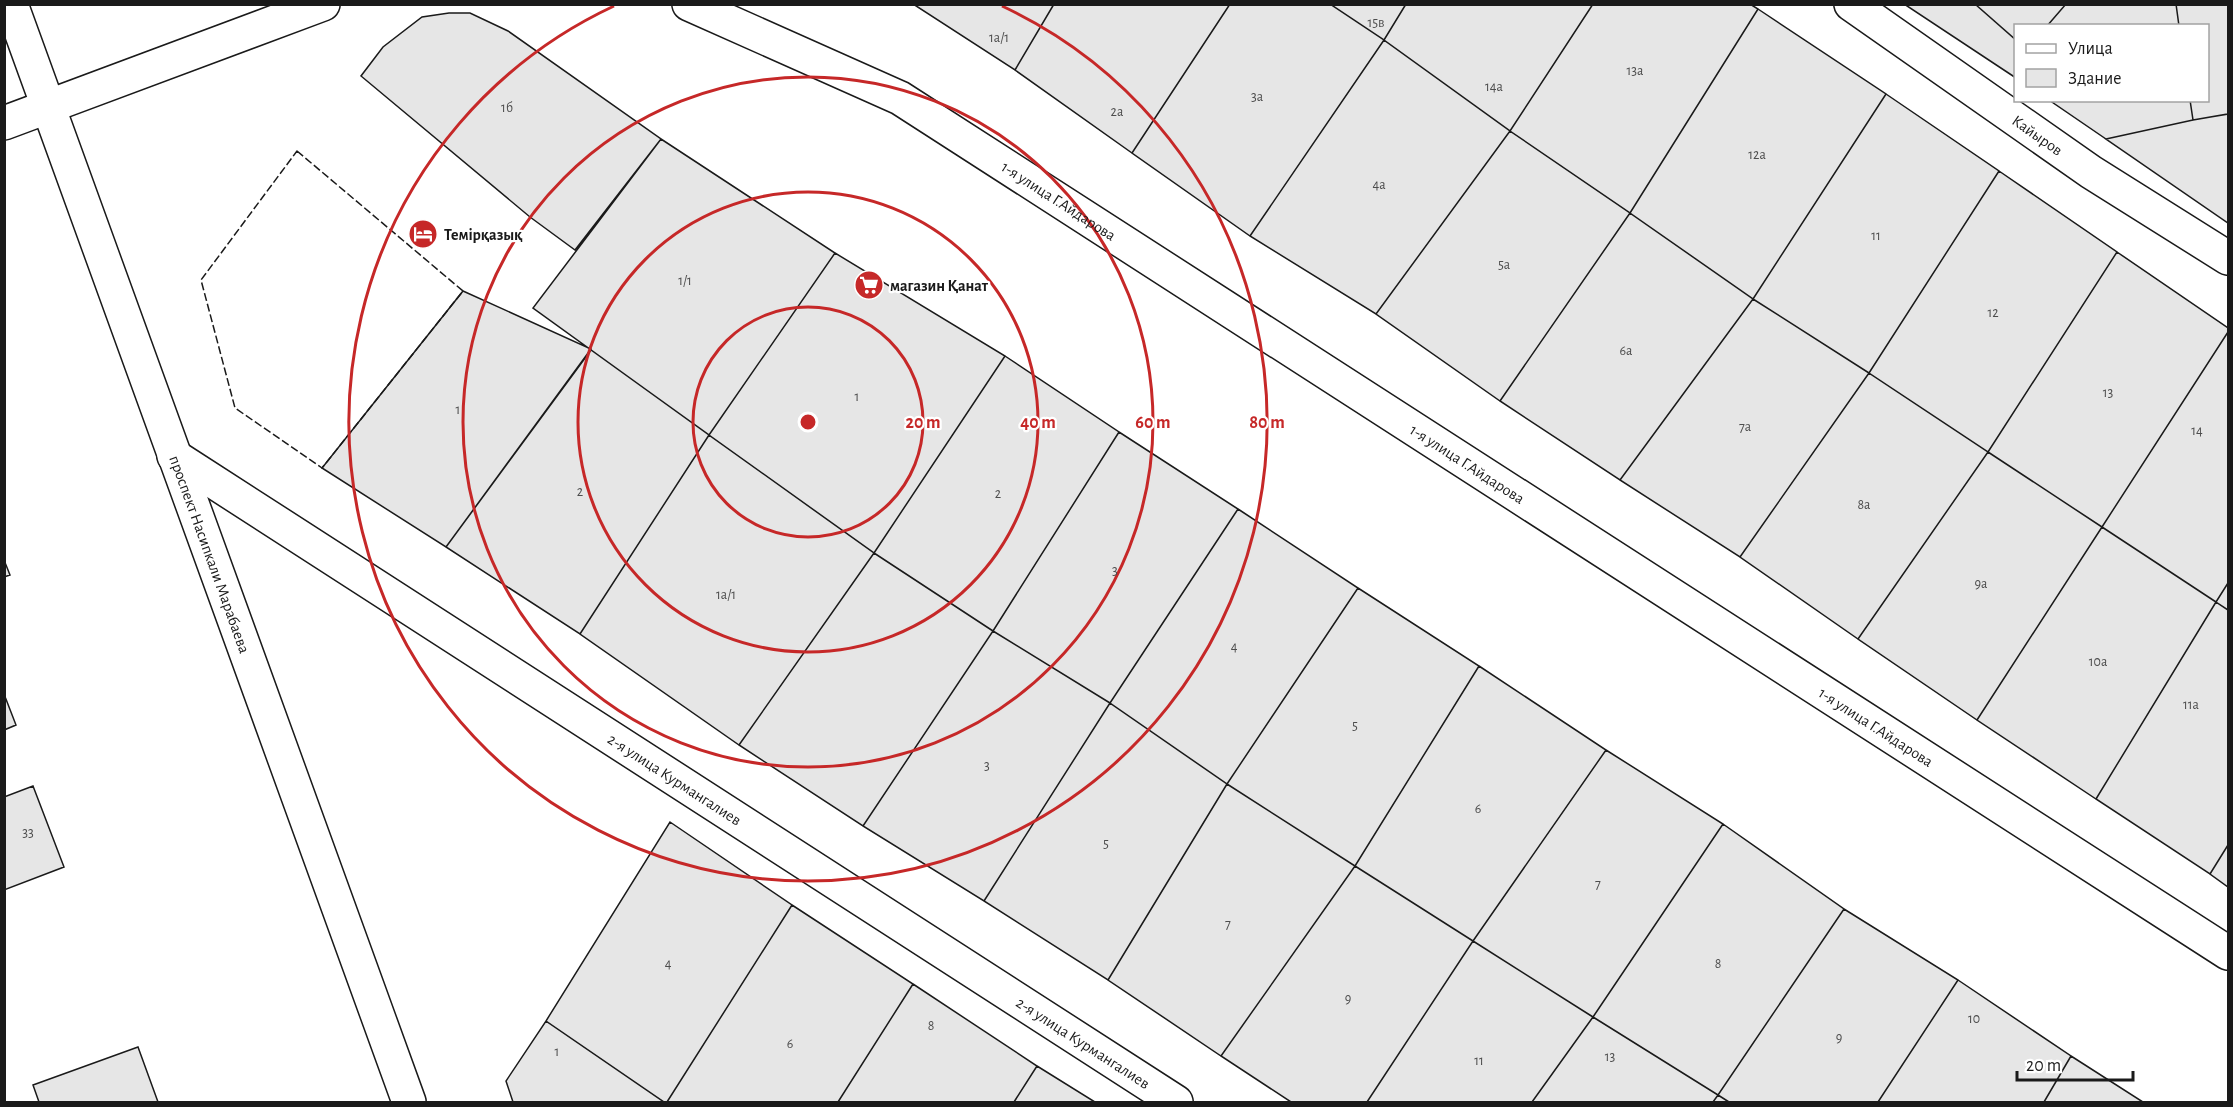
<svg xmlns="http://www.w3.org/2000/svg" width="2233" height="1107" font-family="'Alegreya Sans',sans-serif">
<style>
.building{fill:#e6e6e6;stroke:#1a1a1a;stroke-width:1.5}
.lines{fill:none;stroke-linecap:round;stroke-linejoin:round}
.minor-casing{stroke:#1a1a1a;stroke-width:36}
.major-casing{stroke:#1a1a1a;stroke-width:36}
.minor{stroke:#fff;stroke-width:33}
.major{stroke:#fff;stroke-width:33}
.fence{stroke:#1a1a1a;stroke-width:1.5;stroke-dasharray:8 3;stroke-linecap:butt}
.ring{fill:none;stroke:#c62828;stroke-width:3}
.labels{text-anchor:middle;stroke-width:4.5;stroke-linejoin:round;paint-order:stroke}
.number-label{font-size:14px;fill:#4d4d4d}
.street-label{font-size:16px;fill:#1a1a1a;stroke:#fff}
.poi-label{font-size:16px;font-weight:bold;fill:#1a1a1a;stroke:#fff;text-anchor:start}
.centre{fill:#c62828;stroke:#fff;stroke-width:3}
.ring-label{font-size:18px;text-anchor:middle;font-weight:bold;fill:#c62828;stroke:#fff;stroke-width:4.5;stroke-linejoin:round;paint-order:stroke}
</style>
<rect width="100%" height="100%" fill="#fff"/>
<path class="building" d="M913,4H1054L1015,70Z
M1054,4H1230L1132,153L1015,70Z
M1230,4H1330L1384,40L1250,236L1132,153Z
M1330,4H1406L1384,40Z
M1406,4H1593L1510,131L1384,40Z
M1593,4H1750L1758,9L1630,213L1510,131Z
M1904,4H2176L2179,26H2016V78Z
M1975,4H2066L2047,26H2016V40Z
M2176,4H2228V114L2193,120L2190,100H2208V26H2179Z
M1758,9L1886,94L1753,299L1630,213Z
M449,13H470L508,31L661,139L575,250L530,217L361,76L383,47L422,17Z
M1384,40L1510,131L1376,314L1250,236Z
M1886,94L1999,171L1869,373L1753,299Z
M2049,100H2190L2193,120L2106,139Z
M2228,114V223L2106,139L2193,120Z
M1510,131L1630,213L1500,401L1376,314Z
M661,139L835,253L709,435L533,308Z
M1999,171L2117,252L1988,452L1869,373Z
M1630,213L1753,299L1620,480L1500,401Z
M2117,252L2228,328V332L2102,527L1988,452Z
M835,253L1005,356L874,553L709,435Z
M463,291L591,349L446,547L322,468Z
M1753,299L1869,373L1740,557L1620,480Z
M2228,332V583L2216,602L2102,527Z
M591,350L709,435L580,634L446,547Z
M1005,356L1119,432L993,631L874,553Z
M1869,373L1988,452L1858,639L1740,557Z
M1119,432L1238,509L1110,703L993,631Z
M709,435L874,553L739,745L580,634Z
M1988,452L2102,527L1977,720L1858,639Z
M1238,509L1358,588L1227,784L1110,703Z
M2102,527L2216,602L2096,799L1977,720Z
M874,553L993,631L863,826L739,745Z
M4,560L10,575L4,577Z
M2228,583V610L2216,602Z
M1358,588L1479,666L1355,866L1227,784Z
M2216,602L2228,610V845L2210,874L2096,799Z
M993,631L1110,703L984,901L863,826Z
M1479,666L1606,750L1473,941L1355,866Z
M4,694L16,725L4,730Z
M1110,703L1227,784L1108,980L984,901Z
M1606,750L1723,824L1593,1017L1473,941Z
M1227,784L1355,866L1221,1056L1108,980Z
M33,786L64,867L4,890V797Z
M670,822L792,905L667,1102H664L546,1021Z
M1723,824L1844,909L1718,1095L1593,1017Z
M2228,845V887L2210,874Z
M1355,866L1473,941L1367,1102H1291L1221,1056Z
M792,905L913,984L838,1102H667Z
M1844,909L1958,980L1878,1102H1729L1718,1095Z
M1473,941L1593,1017L1532,1102H1367Z
M1958,980L2071,1056L2044,1102H1878Z
M913,984L1037,1066L1014,1102H838Z
M1593,1017L1718,1095L1713,1102H1532Z
M546,1021L664,1102H513L506,1081Z
M138,1047L158,1102H39L33,1085Z
M2071,1056L2143,1102H2044Z
M1037,1066L1095,1102H1014Z
M1718,1095L1729,1102H1713Z"/>
<g class="lines">
<g class="minor-casing">
<g id="minor">
<path id="s1" d="M689,4L900,98L2228,953"/>
<path id="s2" d="M1851,4L2091,172L2228,258"/>
<path d="M4,123L323,4"/>
<path id="s3" d="M174,456L1176,1102"/>
</g>
</g>
<g class="major-casing">
<g id="major">
<path id="s4" d="M11,4L409,1102"/>
</g>
</g>
<use href="#minor" class="minor"/>
<use href="#major" class="major"/>
<path class="fence" d="M297,151L463,291L322,468L235,408L201,280Z"/>
</g>
<g class="ring">
<circle cx="808" cy="422" r="115"/>
<circle cx="808" cy="422" r="230"/>
<circle cx="808" cy="422" r="345"/>
<path d="M1002 6A459 459 0 1 1 614 6"/>
</g>
<defs>
<g id="hotel-disc" transform="scale(1.5)"><circle r="9.5" fill="#c62828" stroke="#fff"/><path d="M-6-4.5h1.5V1H6V5H4.5V3h-9V5H-6ZM-4 0a1.8 1.8 0 1 1 3.6 0ZM.5 0V-2.5h3Q6-2.5 6 0Z" fill="#fff"/></g>
<g id="supermarket-disc" transform="scale(1.5)"><circle r="9.5" fill="#c62828" stroke="#fff"/><path d="M-6-5.5h2.5l.6 2H6L4.5 2H-2.5L-4.4-4H-6ZM-1.5 3.2a1.3 1.3 0 1 0 .1 0ZM3 3.2a1.3 1.3 0 1 0 .1 0Z" fill="#fff"/></g>
</defs>
<g fill-rule="evenodd">
<use href="#hotel-disc" x="423" y="234"/>
<use href="#supermarket-disc" x="869" y="285"/>
</g>
<g class="labels">
<g class="number-label">
<text x="1376" y="27">15в</text>
<text x="999" y="42">1а/1</text>
<text x="1635" y="75">13а</text>
<text x="1494" y="91">14а</text>
<text x="1257" y="101">3а</text>
<text x="507" y="112">1б</text>
<text x="1117" y="116">2а</text>
<text x="1757" y="159">12а</text>
<text x="1379" y="189">4а</text>
<text x="1876" y="240">11</text>
<text x="1504" y="269">5а</text>
<text x="685" y="285">1/1</text>
<text x="1993" y="317">12</text>
<text x="1626" y="355">6а</text>
<text x="2108" y="397">13</text>
<text x="857" y="401">1</text>
<text x="458" y="414">1</text>
<text x="1745" y="431">7а</text>
<text x="2197" y="435">14</text>
<text x="580" y="496">2</text>
<text x="998" y="498">2</text>
<text x="1864" y="509">8а</text>
<text x="1115" y="575">3</text>
<text x="1981" y="588">9а</text>
<text x="726" y="599">1а/1</text>
<text x="1234" y="651">4</text>
<text x="2098" y="666">10а</text>
<text x="2191" y="709">11а</text>
<text x="1355" y="730">5</text>
<text x="987" y="770">3</text>
<text x="1478" y="813">6</text>
<text x="28" y="837">33</text>
<text x="1106" y="848">5</text>
<text x="1598" y="888">7</text>
<text x="1228" y="928">7</text>
<text x="668" y="968">4</text>
<text x="1718" y="968">8</text>
<text x="1348" y="1003">9</text>
<text x="1974" y="1023">10</text>
<text x="931" y="1030">8</text>
<text x="1839" y="1042">9</text>
<text x="790" y="1048">6</text>
<text x="557" y="1056">1</text>
<text x="1610" y="1061">13</text>
<text x="1479" y="1065">11</text>
</g>
<g class="street-label">
<text dy="6" stroke="none"><textPath href="#s2" startOffset="228">Кайыров</textPath></text>
<text dy="6" stroke="none"><textPath href="#s1" startOffset="420">1-я улица Г.Айдарова</textPath></text>
<text dy="6" stroke="none"><textPath href="#s1" startOffset="906">1-я улица Г.Айдарова</textPath></text>
<text dy="6" stroke="none"><textPath href="#s4" startOffset="585">проспект Насипкали Марабаева</textPath></text>
<text dy="6" stroke="none"><textPath href="#s1" startOffset="1392">1-я улица Г.Айдарова</textPath></text>
<text dy="6" stroke="none"><textPath href="#s3" startOffset="596">2-я улица Курмангалиев</textPath></text>
<text dy="6" stroke="none"><textPath href="#s3" startOffset="1082">2-я улица Курмангалиев</textPath></text>
</g>
<g class="poi-label">
<text x="444" y="240">Темірқазық</text>
<text x="890" y="291">магазин Қанат</text>
</g>
</g>
<circle cx="808" cy="422" r="9" class="centre"/>
<g class="ring-label">
<text x="923" y="428">20 m</text>
<text x="1038" y="428">40 m</text>
<text x="1153" y="428">60 m</text>
<text x="1267" y="428">80 m</text>
</g>
<rect width="2233" height="1107" fill="none" stroke="#1a1a1a" stroke-width="12"/>
<rect x="2014" y="24" width="195" height="78" fill="#ffffff" stroke="#a3a3a3" stroke-width="1.5"/>
<rect x="2026" y="44" width="30" height="9" fill="#ffffff" stroke="#a3a3a3" stroke-width="1.5"/>
<text x="2068" y="54" font-size="18" fill="#1a1a1a">Улица</text>
<rect x="2026" y="69" width="30" height="18" fill="#e6e6e6" stroke="#a3a3a3" stroke-width="1.5"/>
<text x="2068" y="84" font-size="18" fill="#1a1a1a">Здание</text>
<path d="M2017 1071v9h116v-9" fill="none" stroke="#1a1a1a" stroke-width="3"/>
<text x="2026" y="1071" font-size="18" fill="#1a1a1a" stroke="#ffffff" stroke-width="4.5" paint-order="stroke">20 m</text>
</svg>
